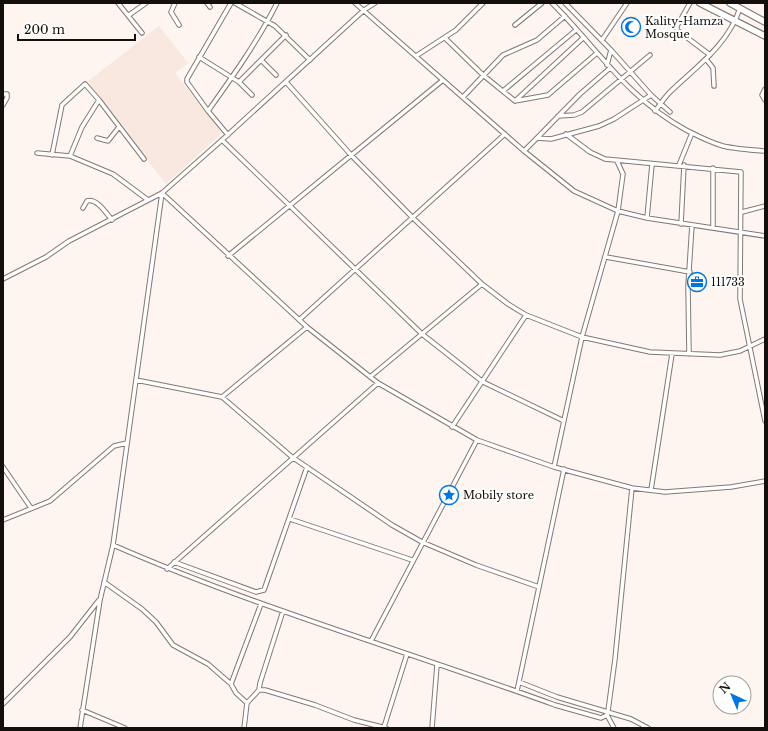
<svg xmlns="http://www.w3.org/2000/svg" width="768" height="731" font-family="'Libre Baskerville',serif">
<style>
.built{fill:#f8e8df}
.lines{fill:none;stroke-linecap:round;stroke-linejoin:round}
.minor-casing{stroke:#817974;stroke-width:5.5}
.primary-casing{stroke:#817974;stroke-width:8}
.minor{stroke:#fff;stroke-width:3.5}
.primary{stroke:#fff;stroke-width:5.5}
.labels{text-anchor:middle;stroke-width:4;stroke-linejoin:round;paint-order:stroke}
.poi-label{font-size:11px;fill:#120f0d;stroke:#fff;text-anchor:start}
</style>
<rect width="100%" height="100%" fill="#fff5f0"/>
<path class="built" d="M159,26L188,63L175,73L222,133L166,184L87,82Z"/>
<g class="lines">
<g class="minor-casing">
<path id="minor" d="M118,3L142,33
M175,3L171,12L179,25
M207,3L210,7
M235,3L275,26L310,60
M355,3L524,151L574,191L618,211L647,218L765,236
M552,3C598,49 627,98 686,130C698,136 709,142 723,146C736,149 751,150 765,151
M565,3L611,50L651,95L670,112
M690,3L677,26V30L710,55
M129,15L146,3
M515,25L542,3
M445,38L483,75L515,101L548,95L597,53
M602,40L627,3
M416,56L456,30L483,3
M199,57L239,82L252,95
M706,59L713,68L714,86
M261,60L276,75
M607,65L611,50
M239,82L286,35
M286,82L351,155L413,218L482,284L508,304L526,315L582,337L650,352L720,355L740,351L765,339
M765,89L762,95L765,100
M503,91L576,30
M3,94H7V98L3,105
M463,97L503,55L537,40L565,16
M515,101L583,38
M208,111C233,76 258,41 277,3
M655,111C660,105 664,98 670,92C697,66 728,45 740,8
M558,116L574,115L582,112L650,55
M566,134L590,152L605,159L741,172L740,299L765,421
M228,135L208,111L187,82V79L231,3
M97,138L108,141L119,127
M537,138L580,94L610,68
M222,140L422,334L483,382L564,421
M524,151L537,138L551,139L599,126L614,119L651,95
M37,153L70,156
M52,155L62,105L85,84L99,100
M144,159L99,100L82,127L70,156L113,174L148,200
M679,165L692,133
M83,208L87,201C97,198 106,213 112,220
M742,212L765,206
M647,218L652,164
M681,224L684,165
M713,227V168
M228,256L443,80
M606,257L690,272
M3,279L46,257L69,241L162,193L307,327L378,383L477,440L554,467L632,488L665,492L731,487L765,481
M299,320L505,134
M689,354L688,286L692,225
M370,377L482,284
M136,380L222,397L292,457L392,525L422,542L476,565L539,587
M222,397L307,327
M452,427L526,315
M3,467L31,508
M554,467L582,337L618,211L623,174L617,161
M651,490L672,354
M290,519L412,560
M3,520L50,501L114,446L127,443
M113,545C257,608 407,651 555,705L601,718L607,715L608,711L615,659L632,488
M174,562L256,592L264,590L307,467
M167,569L378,383
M104,582L142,609L156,622L173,645L208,664L231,684L236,693L247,703
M371,641L477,440
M519,682L557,697L631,719L648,728
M231,684L261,604
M259,690L260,683L283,611
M517,691L564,469
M3,704L70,637L99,600
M82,710L125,728
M607,715L614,728
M384,727L407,654
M80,728L100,600L113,545L162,193L222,140L364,10L375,3
M244,728L247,703L259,690H265L315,705L354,720L386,728
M432,728L437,665"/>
</g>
<g class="primary-casing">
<path id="primary" d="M700,3L765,36
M730,3L765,22"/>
</g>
<use href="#minor" class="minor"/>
<use href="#primary" class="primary"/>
</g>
<defs>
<g id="mosque-ring" transform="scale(1)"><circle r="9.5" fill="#fff" stroke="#0076dd" stroke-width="1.5"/><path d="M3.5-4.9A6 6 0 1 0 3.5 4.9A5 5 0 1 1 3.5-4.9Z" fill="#0076dd"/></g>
<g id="office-ring" transform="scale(1)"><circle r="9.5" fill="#fff" stroke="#0076dd" stroke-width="1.5"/><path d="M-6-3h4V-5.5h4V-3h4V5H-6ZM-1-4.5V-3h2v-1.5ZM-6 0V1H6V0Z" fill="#0076dd"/></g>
<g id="sight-ring" transform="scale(1)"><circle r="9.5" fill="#fff" stroke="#0076dd" stroke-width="1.5"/><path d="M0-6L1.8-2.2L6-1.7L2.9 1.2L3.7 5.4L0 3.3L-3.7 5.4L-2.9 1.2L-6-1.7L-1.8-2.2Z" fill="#0076dd"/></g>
</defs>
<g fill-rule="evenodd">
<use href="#mosque-ring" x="631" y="27"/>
<use href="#office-ring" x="697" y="282"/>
<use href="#sight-ring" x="449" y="495"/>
</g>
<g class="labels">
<g class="poi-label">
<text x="645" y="25">Kality-Hamza<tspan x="645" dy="13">Mosque</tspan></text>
<text x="711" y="286">111733</text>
<text x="463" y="499">Mobily store</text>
</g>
</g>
<rect width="768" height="731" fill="none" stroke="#120f0d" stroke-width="8"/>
<g transform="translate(732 695) rotate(316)"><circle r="19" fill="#ffffff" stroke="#a09f9e"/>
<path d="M0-3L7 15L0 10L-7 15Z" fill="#0076dd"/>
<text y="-6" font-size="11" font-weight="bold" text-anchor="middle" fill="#120f0d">N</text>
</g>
<path d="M18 34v6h117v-6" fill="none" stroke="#120f0d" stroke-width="2"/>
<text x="24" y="34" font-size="12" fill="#120f0d" stroke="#ffffff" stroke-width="3" paint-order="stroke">200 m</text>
</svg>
